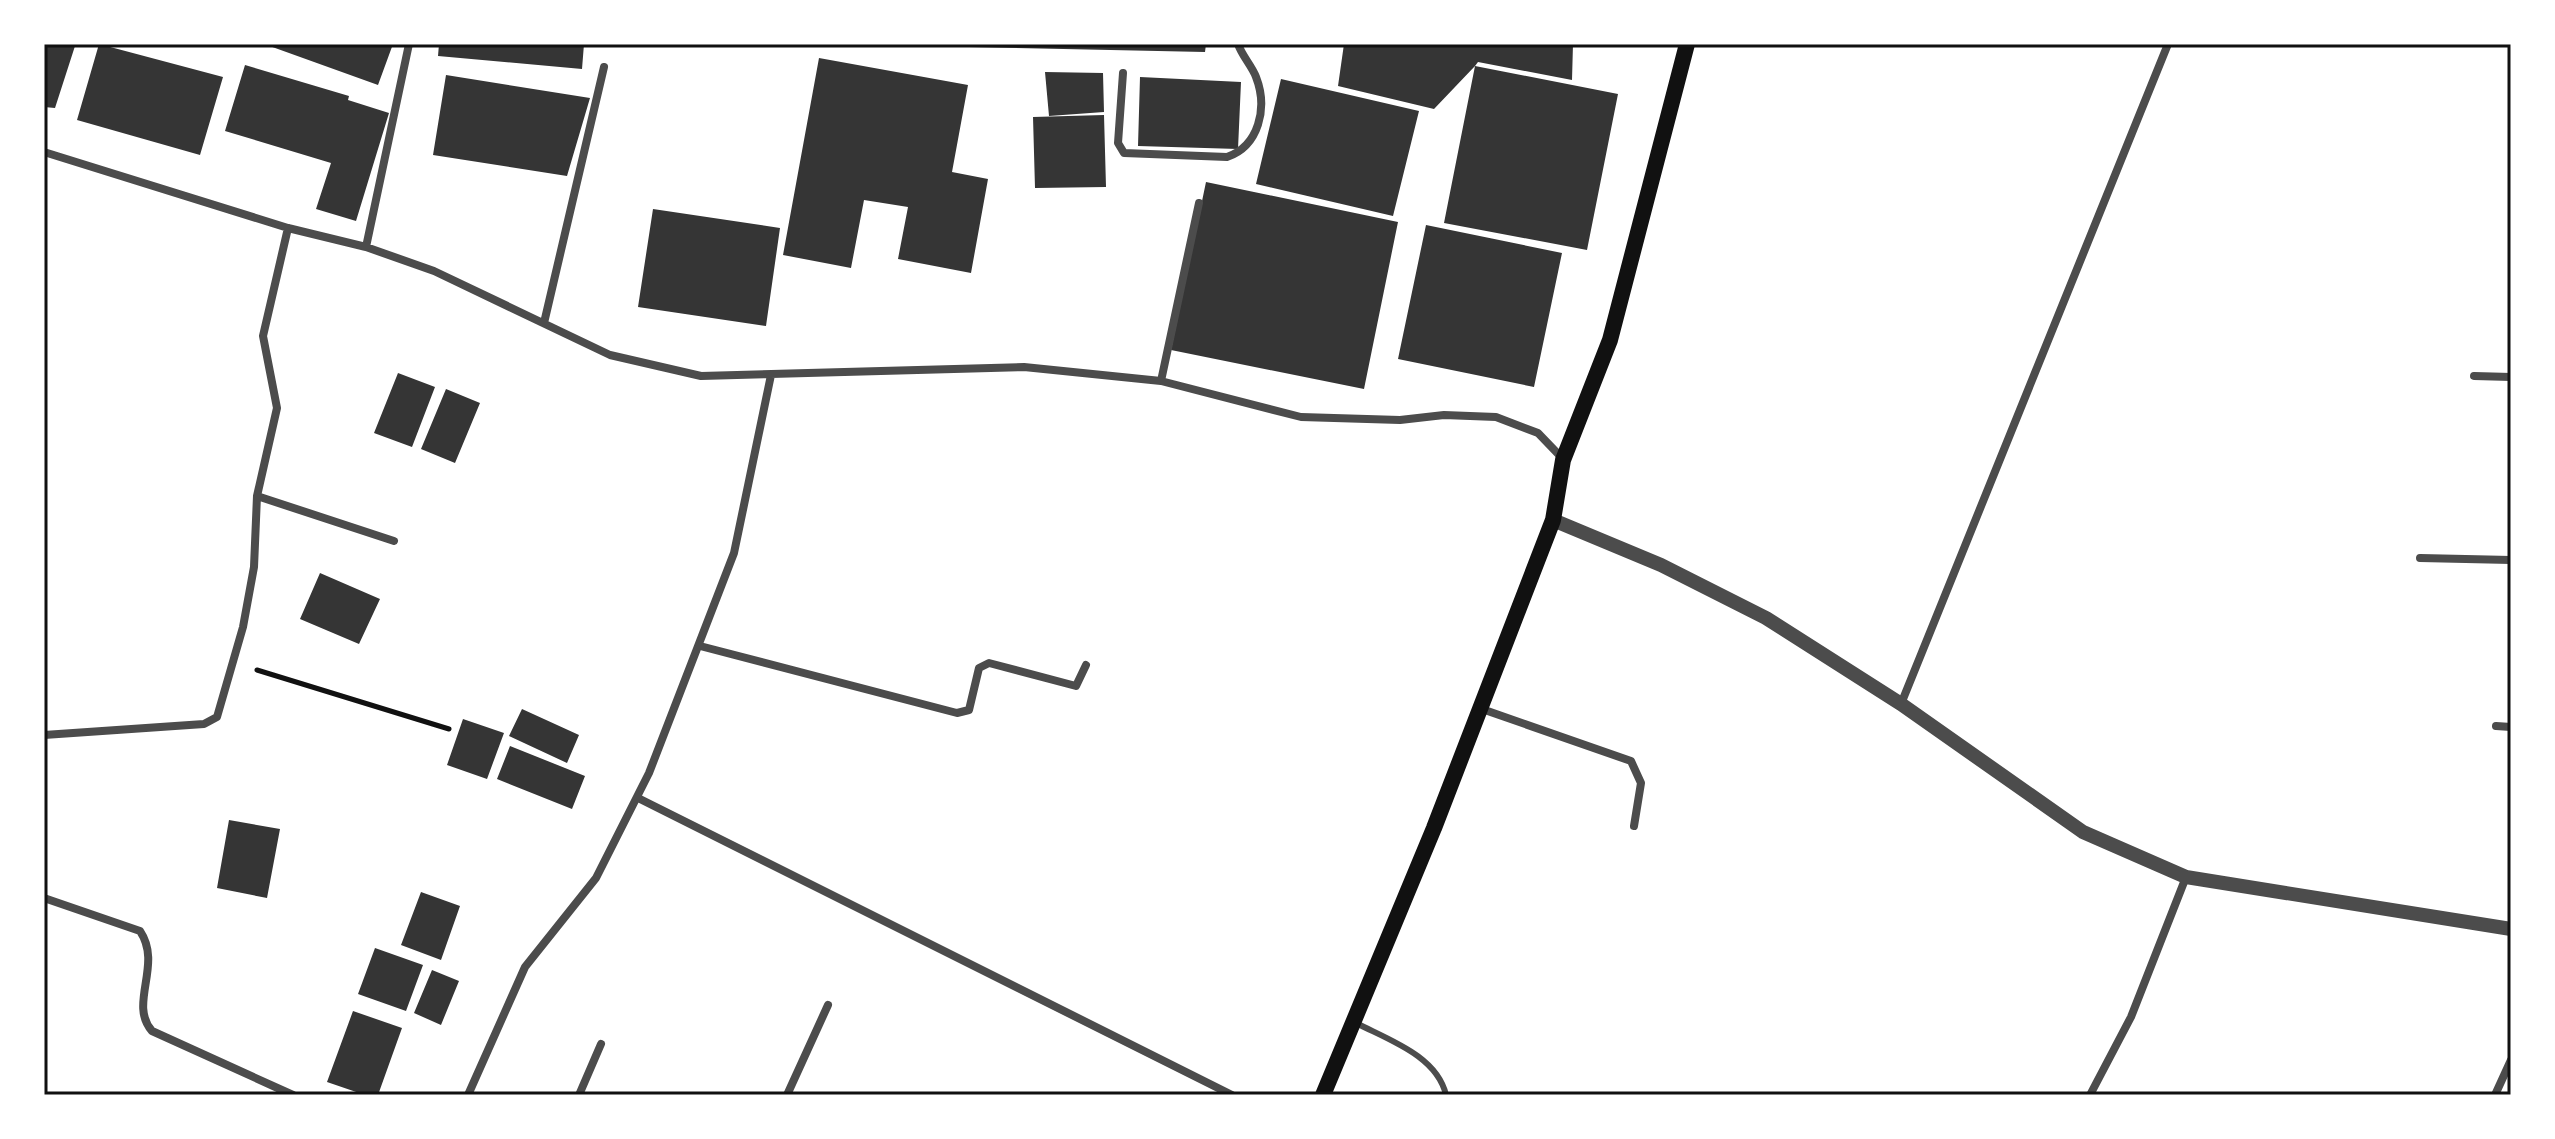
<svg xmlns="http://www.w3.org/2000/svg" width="2555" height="1139" font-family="'PT Sans',sans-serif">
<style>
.building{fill:#353535}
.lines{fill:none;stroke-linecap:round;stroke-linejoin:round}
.path{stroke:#111;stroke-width:5}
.service{stroke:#4c4c4c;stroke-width:6}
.minor{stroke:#4c4c4c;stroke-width:8}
.tertiary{stroke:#4c4c4c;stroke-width:14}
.secondary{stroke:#111;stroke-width:16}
.neatline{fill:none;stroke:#111;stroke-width:3}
</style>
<rect width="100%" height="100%" fill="#fff"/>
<path class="building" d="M44,44L75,46L55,108L44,107Z
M99,44L223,77L200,155L77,120Z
M264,44H393L378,85Z
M439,44H584L582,69L438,56Z
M970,44H1206L1205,52L969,47Z
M1344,44H1573L1572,80L1478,62L1475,66L1618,94L1587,250L1444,223L1475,66L1434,109L1338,86Z
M819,58L968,85L952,172L988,179L971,273L898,259L908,207L864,200L851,268L783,255Z
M245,65L349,96L348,100L389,113L356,221L316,209L331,163L225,131Z
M1045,72L1103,73L1104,112L1049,116Z
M446,75L590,98L567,176L433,155Z
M1140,77L1241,82L1238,149L1138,146Z
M1281,79L1419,111L1393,216L1256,184Z
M1104,115L1106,187L1035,188L1033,117Z
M1206,182L1398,222L1364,389L1171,350Z
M653,209L780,228L766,326L638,307Z
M1426,225L1562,253L1534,387L1398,359Z
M398,373L435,387L412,447L374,433Z
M446,389L480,403L455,463L421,449Z
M320,573L380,599L359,644L300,619Z
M522,709L579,735L567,763L509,736Z
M463,719L504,733L487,779L447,765Z
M510,746L585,776L572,809L497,779Z
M229,820L280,829L267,898L217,888Z
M421,892L460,906L441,960L401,945Z
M375,948L423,965L406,1011L358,994Z
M432,970L459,981L441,1025L414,1013Z
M353,1011L402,1028L378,1095H365L327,1082Z"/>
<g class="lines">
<path class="path" d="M257,670L449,729"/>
<path class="service" d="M1356,1023C1389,1040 1437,1056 1446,1095"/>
<path class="minor" d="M1123,73L1118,143L1124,153L1227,157C1259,146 1268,108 1256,77C1252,66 1242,56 1238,44
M44,152L288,228L366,247L434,271L610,355L701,376L1024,367L1161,381L1301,417L1400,420L1444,415L1496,417L1538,433L1563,459
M288,228L263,336L277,408L257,496L394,541
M366,247L409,44
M544,323L604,67
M2474,376L2511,377
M1161,381L1199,203
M2420,558L2511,560
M700,646L957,713L969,710L979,668L989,663L1076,686L1086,665
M1901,704L2168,44
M1479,708L1631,761L1641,783L1634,826
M2496,726L2511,727
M44,735L204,724L217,717L243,627L254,567L257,496
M638,798L1232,1095
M44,898L140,931C163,965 128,1004 152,1031L293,1095
M468,1095L525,967L596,878L649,773L734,553L771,375
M579,1095L601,1044
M787,1095L828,1005
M2090,1095L2131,1017L2186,877
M2495,1095L2511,1060"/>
<path class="tertiary" d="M1553,520L1661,565L1766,618L1901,704L2083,832L2186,877L2511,929"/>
<path class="secondary" d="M1323,1095L1434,828L1553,520L1563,460L1610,340L1687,44"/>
</g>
<rect width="2555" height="1139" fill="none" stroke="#ffffff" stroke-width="92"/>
<rect x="46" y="46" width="2463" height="1047" class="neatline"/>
</svg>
